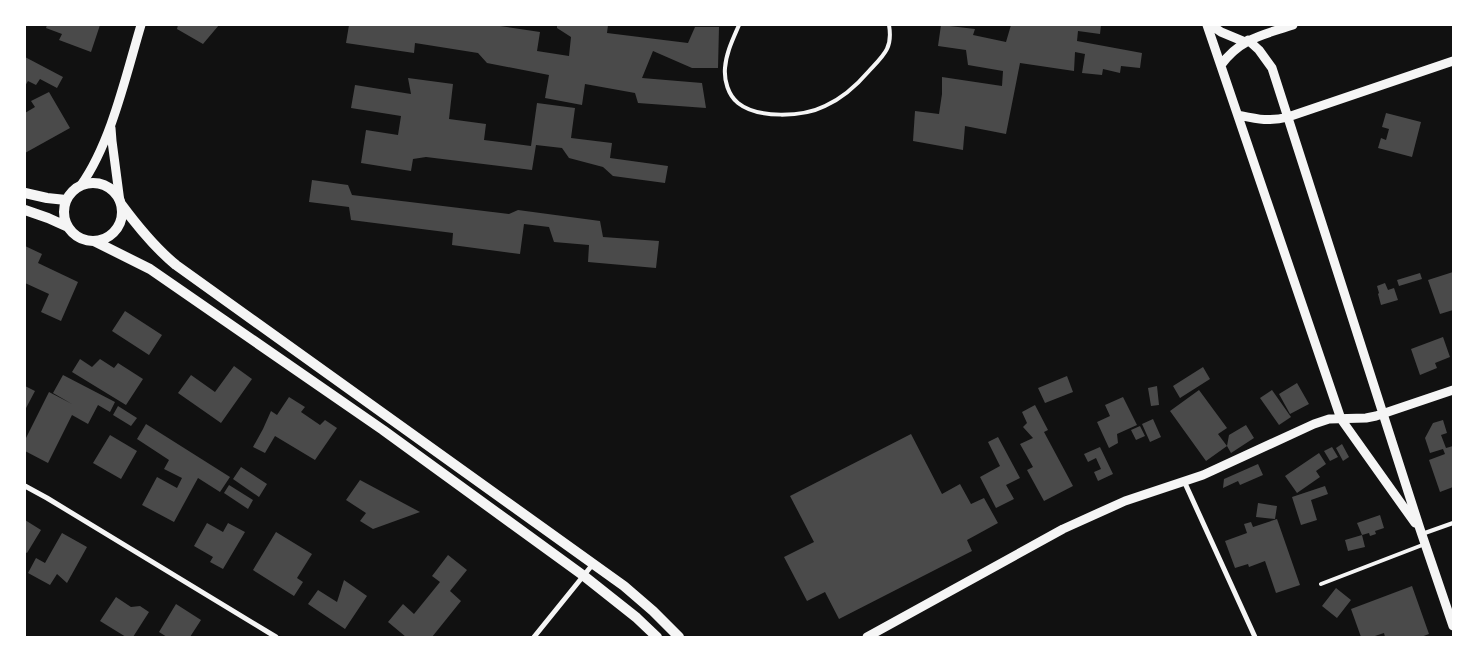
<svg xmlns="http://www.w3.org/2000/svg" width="1478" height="662" font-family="'Source Serif 4',serif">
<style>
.building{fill:#4a4a4a}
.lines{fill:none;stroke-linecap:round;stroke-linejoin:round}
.service{stroke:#f5f5f5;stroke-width:4}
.minor{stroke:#f5f5f5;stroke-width:5}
.tertiary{stroke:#f5f5f5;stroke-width:9}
.secondary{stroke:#f5f5f5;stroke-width:10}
</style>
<rect width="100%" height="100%" fill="#111"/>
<path class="building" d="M47,25H100L91,52L59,40L62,34L46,28Z
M178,25H219L203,44L177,29Z
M349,25H494L540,32L537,51L569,56L571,37L557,28V25H608L607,33L688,43L695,27H719L718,68H692L653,51L642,78L702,83L706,108L638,103L635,93L585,84L582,105L545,98L549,75L487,63L478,53L415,43L414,53L346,43Z
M941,25L975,29L973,35L1006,42L1011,25H1101L1100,34L1078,31L1077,41L1142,53L1140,68L1121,66L1120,73L1103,69L1102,75L1082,73L1085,54L1075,52L1074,71L1020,63L1006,134L965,126L963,150L913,141L915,111L939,114L942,94V77L1002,86L1003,71L968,65L966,50L938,46Z
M25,57L63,77L57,88L40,79L36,85L28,81L25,86Z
M408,78L453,84L449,119L486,124L484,140L531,146L537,103L575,108L571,138L612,143L610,158L668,166L665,183L613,176L603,167L569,158L562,148L536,145L532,170L426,157L413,159L411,171L361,163L366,130L398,135L401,116L351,108L355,85L411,94Z
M49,92L70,128L25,153V113L35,107L31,101Z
M1386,113L1421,122L1412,157L1378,148L1381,138L1386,140L1389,129L1382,127Z
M312,180L348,185L352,195L509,214L518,210L600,221L603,237L659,241L656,268L588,262L589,245L554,242L549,227L524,224L520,254L452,245L453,233L351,220L349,207L309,202Z
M25,246L42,254L38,263L78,282L61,321L41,312L49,294L25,283Z
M1453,272V310L1440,314L1428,280Z
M1420,273L1422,279L1399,286L1397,280Z
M1385,283L1388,290L1394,288L1398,300L1381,305L1378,294L1379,293L1377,286Z
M125,311L162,335L149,355L112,331Z
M1443,337L1450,357L1435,363L1437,368L1420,375L1411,349Z
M80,359L92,367L100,359L114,368L118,363L143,379L126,405L72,372Z
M234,366L252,379L221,423L178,393L191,375L215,392Z
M1203,367L1210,379L1180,398L1173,386Z
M63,375L115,402L110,412L98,405L88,424L72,415L48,463L25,451V440L49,392L72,404L53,393Z
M1067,376L1073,392L1045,403L1038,388Z
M1297,383L1309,404L1290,414L1279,394Z
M25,386L35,391L25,410Z
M1157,386L1159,405L1151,406L1148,388Z
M1199,390L1227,428L1218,434L1227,446L1229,435L1246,425L1254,438L1231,453L1227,446L1206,461L1170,411Z
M1272,390L1291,417L1279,425L1260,398Z
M289,397L305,407L301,412L320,425L325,420L337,428L315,460L275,436L265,453L253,447L263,429L271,411L277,415Z
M1123,397L1137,425L1117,434L1118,443L1109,448L1097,422L1110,416L1105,405Z
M1035,405L1048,430L1044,432L1073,486L1044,501L1027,470L1033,467L1020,444L1033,438L1023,427L1027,423L1022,412Z
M118,406L137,418L131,426L113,415Z
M1153,419L1161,437L1150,442L1142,424Z
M1443,420L1447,433L1441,435L1446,448L1453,446V487L1440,492L1429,460L1445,454L1443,449L1430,453L1425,438L1433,423Z
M146,424L230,477L220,492L198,478L174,522L142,505L157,477L177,488L182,478L164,469L169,460L137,439Z
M1140,426L1145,436L1136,440L1131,430Z
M911,434L942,494L960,484L971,504L984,498L998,523L967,540L972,551L839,619L825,592L807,601L784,557L814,542L790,496Z
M110,435L137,451L121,479L93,463Z
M998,437L1020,478L1006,485L1014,499L996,508L980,477L1000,466L988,442Z
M1342,444L1349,457L1343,461L1336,448Z
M1100,447L1113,474L1098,481L1094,472L1101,469L1096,458L1088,462L1084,454Z
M1332,447L1338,457L1330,461L1324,451Z
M1319,453L1326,464L1316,471L1320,477L1297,493L1285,476Z
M1258,464L1263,475L1240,485L1238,481L1223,488L1224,479Z
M241,467L267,484L259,497L233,479Z
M360,480L420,512L373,529L360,521L366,513L346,500Z
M229,485L253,500L248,509L224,493Z
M1325,486L1328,494L1311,500L1317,520L1301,525L1292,497Z
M1258,503L1277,506L1275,519L1256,517Z
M1380,515L1384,528L1375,531L1376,534L1370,536L1369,533L1362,535L1357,523Z
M1277,519L1300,585L1276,593L1265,561L1249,567L1248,564L1235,568L1225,541L1247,533L1244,524L1251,522L1253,527Z
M25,520L41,530L27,553L25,552Z
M207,523L223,532L228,523L245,532L223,569L210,562L213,557L194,546Z
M276,532L312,554L297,578L303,582L294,596L253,570Z
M62,533L87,547L67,583L57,574L50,585L28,573L36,558L45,563Z
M1362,535L1365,547L1348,551L1345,540Z
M448,555L467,570L450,591L461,601L432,637H406L388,622L403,604L414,614L440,582L432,576Z
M344,580L367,596L345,629L308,604L318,590L337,602Z
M1412,586L1429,634L1421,637H1385L1384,633L1372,637H1361L1351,609Z
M1336,588L1351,600L1337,618L1322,606Z
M116,597L131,607L140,606L149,612L133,637H126L100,621Z
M176,604L201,620L190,637H167L159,632Z"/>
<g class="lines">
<path class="service" d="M739,25C733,39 726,53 725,68C724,80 728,95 738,103C758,119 803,117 825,106C843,98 857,85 869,71C884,55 893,48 889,25
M1422,534L1453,523
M1321,584L1425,544"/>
<path class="minor" d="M1184,481L1255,637
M25,486L47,498L276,637
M534,637L593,564"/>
<path class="tertiary" d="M1207,25L1341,419L1415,523
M1211,25L1221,32L1245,42
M1248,40L1259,50L1272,68L1420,529L1453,626
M1221,65C1241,38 1263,35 1293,25
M1238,115C1257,119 1269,122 1288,117L1453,61
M111,128L112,141L120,202
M81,185C111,143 126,75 141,25
M867,637L1063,529L1125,501L1203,475L1314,424L1329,419L1366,418L1376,416L1453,390"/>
<path class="secondary" d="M64 212a29 29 0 1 1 58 0a29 29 0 1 1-58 0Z
M25,193L47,198L66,200
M121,204C138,227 155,248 176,265L624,586L653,611L679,637
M25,210L48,218L68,227
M94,241L150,269L383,430L584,576L637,618L657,637"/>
</g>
<rect width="1478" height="662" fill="none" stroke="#ffffff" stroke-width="52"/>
</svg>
